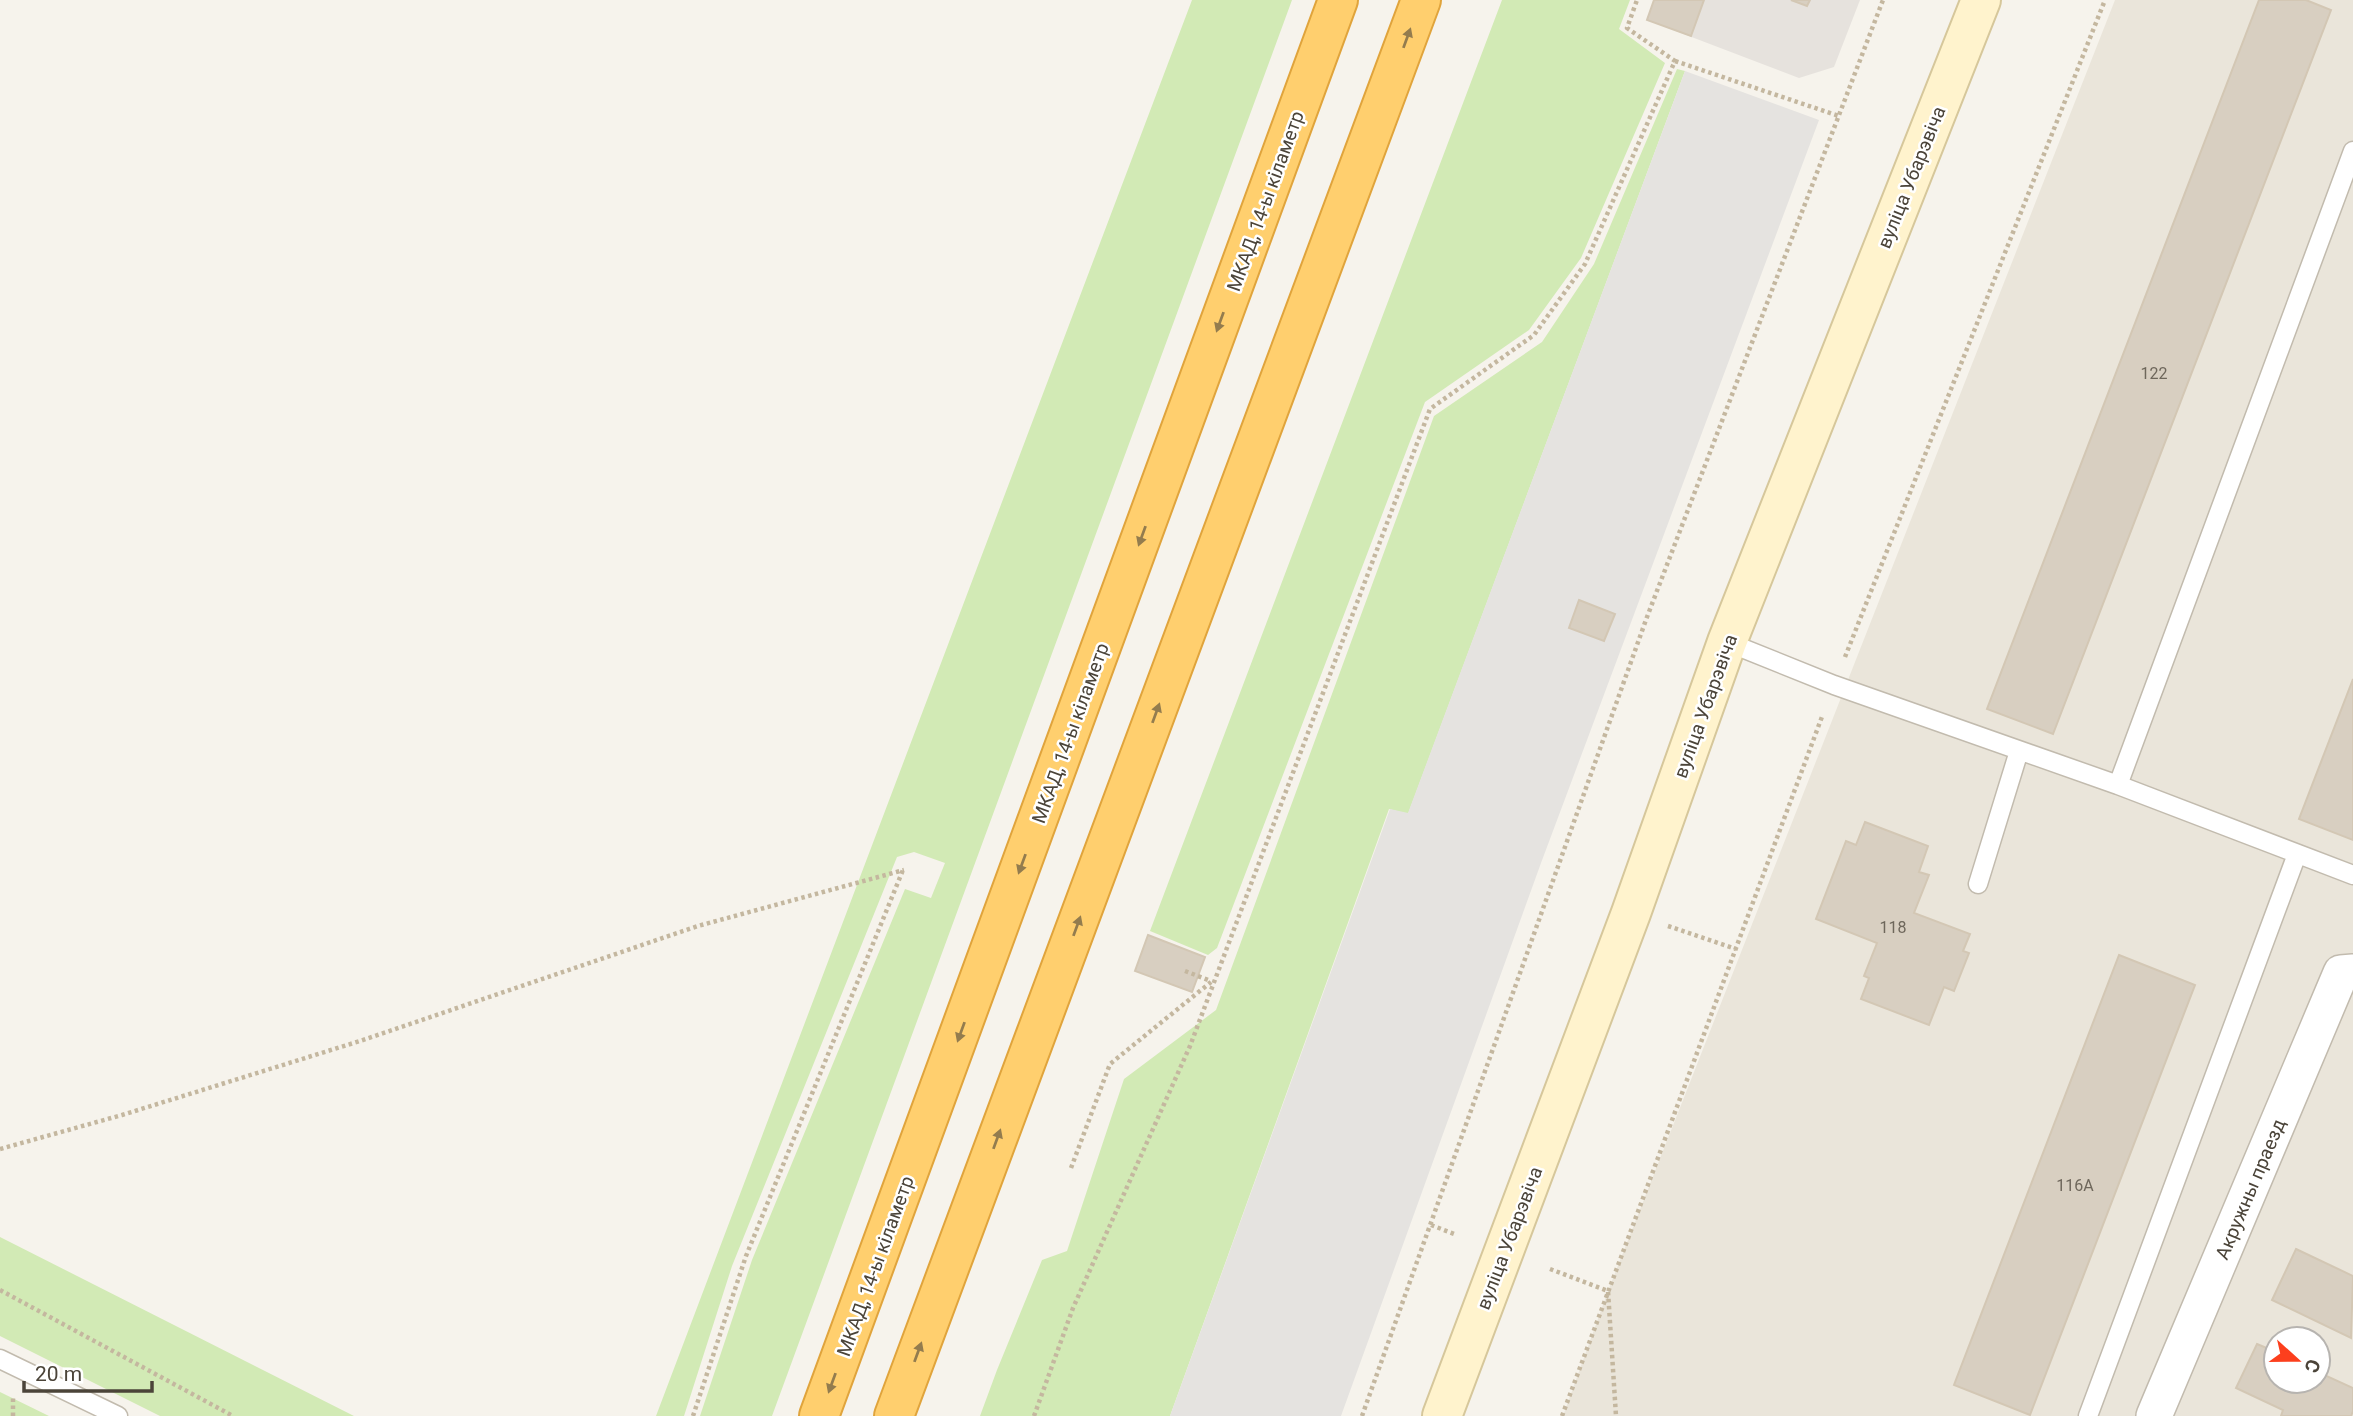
<svg xmlns="http://www.w3.org/2000/svg" width="2353" height="1416" font-family="Roboto,sans-serif">
<style>
.residential{fill:#eae5da;fill-rule:evenodd}
.industrial{fill:#e6e2dd}
.green{fill:#d2eab5}
.parking{fill:#e5e3e0}
.building{fill:#d8cfc1;stroke:#d3c7b4;stroke-width:2}
.lines{fill:none;stroke-linecap:round;stroke-linejoin:round}
.lane-casing{stroke:#c2bbae;stroke-width:21}
.street-casing{stroke:#c2bbae;stroke-width:38}
.secondary-casing{stroke:#d6c79b;stroke-width:42}
.highway-casing{stroke:#e0a43c;stroke-width:42}
.path{stroke:#c4b79f;stroke-width:4.5;stroke-dasharray:3.5 3.5;stroke-linecap:butt}
.lane{stroke:#fff;stroke-width:18}
.street{stroke:#fff;stroke-width:35}
.secondary{stroke:#fff3cd;stroke-width:38}
.highway{stroke:#ffcf6e;stroke-width:38}
.oneway{fill:#937c4e}
.labels{text-anchor:middle;stroke-width:5;stroke-linejoin:round;paint-order:stroke}
.number-label{font-size:16px;fill:#6e675b}
.street-label{font-size:19px;fill:#4b4439;stroke:#fff}
</style>
<rect width="100%" height="100%" fill="#f6f3ec"/>
<path class="residential" d="M2115,0H2353V1416H1563L1608,1291ZM2276,1339H2318V1381H2276Z"/>
<path class="industrial" d="M1654,0H1860L1834,67L1799,78L1647,20Z"/>
<path class="green" d="M1192,0H1292L772,1416H700L752,1260L905,889L931,898L945,863L914,852L897,857L732,1266L684,1416H656Z
M1502,0H1630L1619,29L1665,63L1581,258L1529,330L1425,402L1217,948L1208,955L1150,931Z
M1677,69L1685,71L1408,814L1389,809L1170,1416H980L997,1370L1042,1260L1067,1251L1124,1079L1216,1010L1434,416L1542,342L1594,264Z
M0,1237L354,1416H160L0,1336Z
M0,1392L49,1416H0Z"/>
<path class="parking" d="M1685,71L1819,120L1541,863L1341,1416H1170L1390,809L1408,813Z"/>
<path class="building" d="M1654,0H1704L1691,36L1647,20Z
M1791,0H1810L1807,6Z
M2259,0H2306L2331,10L2053,734L1987,709Z
M1579,600L1615,614L1604,641L1569,628Z
M2353,679V840L2299,819Z
M1865,822L1928,846L1919,872L1929,875L1914,913L1970,934L1963,951L1969,953L1954,991L1944,987L1929,1025L1861,999L1869,978L1864,976L1877,943L1816,919L1846,841L1856,845Z
M1148,935L1205,957L1192,992L1135,971Z
M2119,955L2195,985L2030,1415L1954,1385Z
M2296,1249L2353,1276L2351,1338L2272,1300Z
M2257,1344L2276,1352V1381H2318V1372L2353,1388V1411L2351,1416H2281L2283,1410L2236,1388Z"/>
<g class="lines">
<g class="lane-casing">
<path id="lane" d="M1727,642L1834,685L2118,785L2353,875
M2118,785L2353,151
M1978,884L2019,751
M0,1359L118,1416
M2088,1416L2297,854"/>
</g>
<g class="street-casing">
<path id="street" d="M2154,1416L2341,973L2353,972"/>
</g>
<g class="secondary-casing">
<path id="secondary" d="M1442,1416L1631,913L1727,642L1981,0"/>
</g>
<g class="highway-casing">
<path id="highway" d="M819,1416L1338,0
M894,1416L1421,0"/>
</g>
<path class="path" d="M1675,61L1839,116
M1845,657L2105,0
M1668,926L1736,949
M1185,971L1211,981
M0,1149L122,1115L360,1041L698,926L904,870
M1071,1168L1110,1064L1211,982
M1431,1225L1457,1235
M1550,1269L1608,1291L1616,1416
M0,1290L233,1416
M13,1416V1398
M693,1416L746,1256L903,870
M1034,1416L1073,1308L1190,1046L1430,409L1534,335L1585,264L1675,61L1627,28L1637,0
M1362,1416L1647,617L1883,0
M1562,1416L1823,714"/>
<use href="#lane" class="lane"/>
<use href="#street" class="street"/>
<use href="#secondary" class="secondary"/>
<use href="#highway" class="highway"/>
</g>
<defs><path id="oneway-solid" d="M-6-.8H1V-3.2L6.5 0L1 3.2V.8H-6Z" transform="scale(1.75)"/></defs>
<g class="oneway">
<use href="#oneway-solid" transform="translate(1407 38) rotate(-70)"/>
<use href="#oneway-solid" transform="translate(1220 322) rotate(110)"/>
<use href="#oneway-solid" transform="translate(1142 536) rotate(110)"/>
<use href="#oneway-solid" transform="translate(1156 713) rotate(-70)"/>
<use href="#oneway-solid" transform="translate(1022 864) rotate(110)"/>
<use href="#oneway-solid" transform="translate(1077 926) rotate(-70)"/>
<use href="#oneway-solid" transform="translate(961 1032) rotate(110)"/>
<use href="#oneway-solid" transform="translate(997 1139) rotate(-70)"/>
<use href="#oneway-solid" transform="translate(918 1352) rotate(-70)"/>
<use href="#oneway-solid" transform="translate(832 1383) rotate(110)"/>
</g>
<g class="labels">
<g class="number-label">
<text x="2154" y="379">122</text>
<text x="1893" y="933">118</text>
<text x="2075" y="1191">116А</text>
</g>
<g class="street-label">
<text transform="translate(1911 177) rotate(-68)" y="7">вуліца Убарэвіча</text>
<text transform="translate(1265 201) rotate(-70)" y="7">МКАД, 14-ы кіламетр</text>
<text transform="translate(1705 706) rotate(-70)" y="7">вуліца Убарэвіча</text>
<text transform="translate(1070 733) rotate(-70)" y="7">МКАД, 14-ы кіламетр</text>
<text transform="translate(2250 1189) rotate(-67)" y="7">Акружны праезд</text>
<text transform="translate(1509 1238) rotate(-69)" y="7">вуліца Убарэвіча</text>
<text transform="translate(875 1266) rotate(-70)" y="7">МКАД, 14-ы кіламетр</text>
</g>
</g>
<g transform="translate(2297 1360) rotate(111)"><circle r="33" fill="#ffffff" stroke="#b7b4b0" stroke-width="2"/>
<path d="M0-5L12 26L0 18L-12 26Z" fill="#fc3f1d"/>
<text y="-10" font-size="19" font-weight="bold" text-anchor="middle" fill="#4b4439">С</text>
</g>
<path d="M24 1381v10h128v-10" fill="none" stroke="#4b4439" stroke-width="3.5"/>
<text x="35" y="1381" font-size="21" fill="#4b4439" stroke="#ffffff" stroke-width="5" paint-order="stroke">20 m</text>
</svg>
